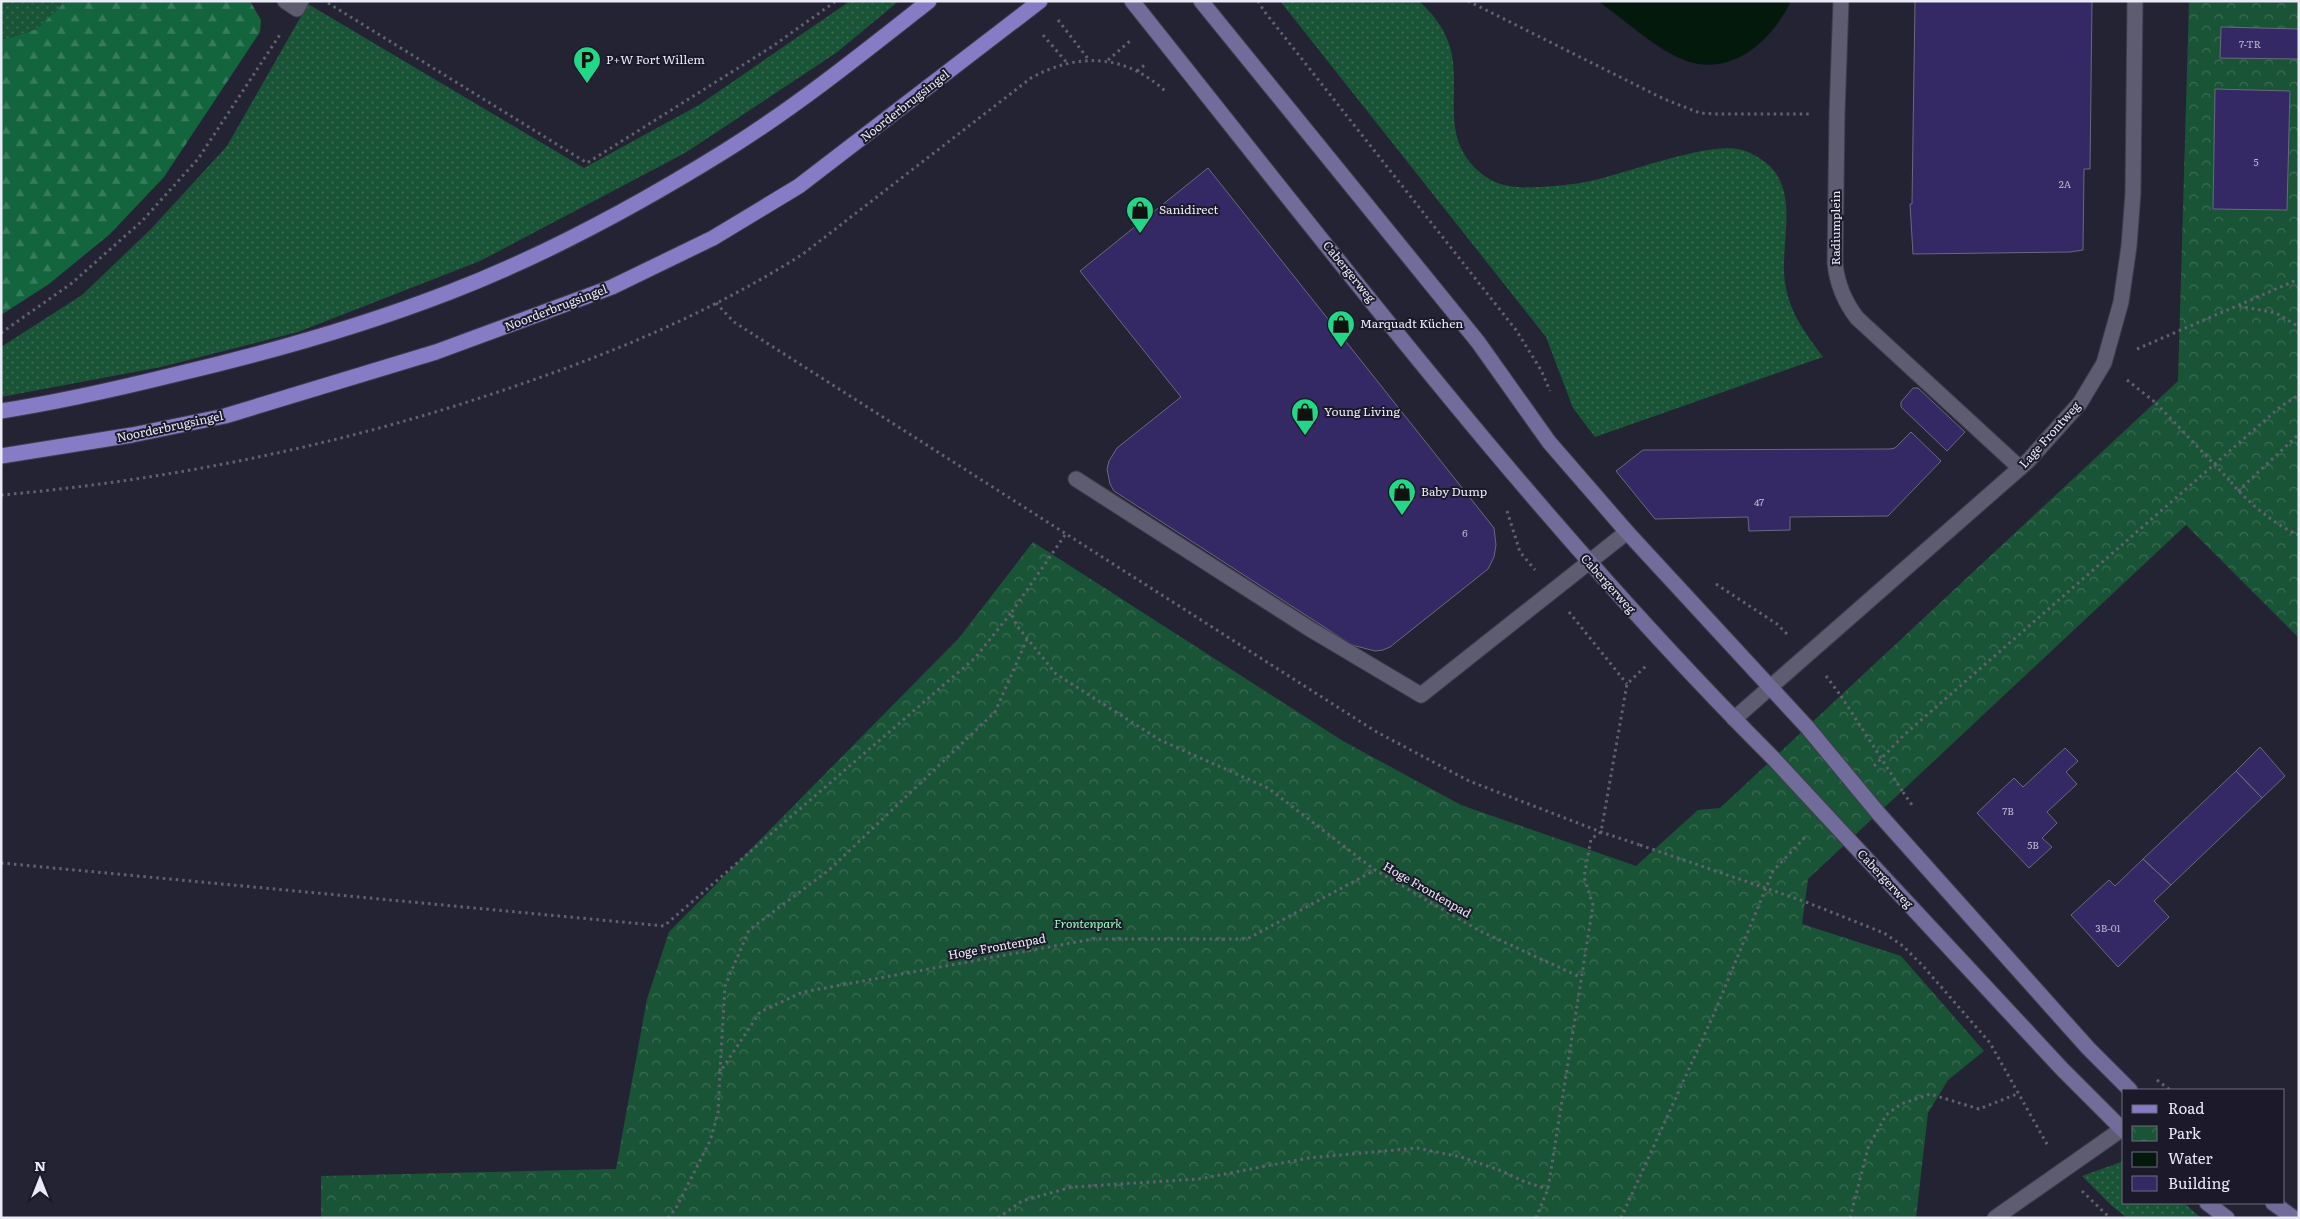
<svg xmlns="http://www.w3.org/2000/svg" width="2300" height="1219" font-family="Literata,serif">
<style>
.grass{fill:url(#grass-dots)}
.forest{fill:url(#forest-firs)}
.park{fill:url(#park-crowns)}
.water{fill:#03190c}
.building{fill:#342964;stroke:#6a697d}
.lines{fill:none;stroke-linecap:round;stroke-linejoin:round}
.lane-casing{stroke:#3f3d4c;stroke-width:17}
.street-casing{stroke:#3f3d4c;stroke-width:17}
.secondary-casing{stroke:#3f3d4c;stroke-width:17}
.primary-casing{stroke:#3f3d4c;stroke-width:17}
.path{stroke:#626171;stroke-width:3;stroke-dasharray:2.5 4;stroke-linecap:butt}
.lane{stroke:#5e5c71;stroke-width:15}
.street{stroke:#5e5c71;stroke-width:15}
.secondary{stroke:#726c9b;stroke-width:15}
.primary{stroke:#867cc6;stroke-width:15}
.secondary-bridge-casing{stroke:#3f3d4c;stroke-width:17;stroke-linecap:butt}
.path-bridge{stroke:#626171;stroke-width:3;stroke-dasharray:2.5 4;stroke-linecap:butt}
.secondary-bridge{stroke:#726c9b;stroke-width:15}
.labels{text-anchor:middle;stroke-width:4;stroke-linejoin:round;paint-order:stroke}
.number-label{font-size:10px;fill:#bdbad2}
.poi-label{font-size:12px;fill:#ebebf7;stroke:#1b192a;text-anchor:start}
.street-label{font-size:12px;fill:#ebebf7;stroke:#1b192a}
.park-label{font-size:12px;font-style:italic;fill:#96fec1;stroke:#1b192a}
</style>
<defs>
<pattern id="grass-dots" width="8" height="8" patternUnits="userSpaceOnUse" patternTransform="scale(1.25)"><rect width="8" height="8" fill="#1a5436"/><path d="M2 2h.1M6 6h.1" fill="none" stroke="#3b6d54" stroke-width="1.8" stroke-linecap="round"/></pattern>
<pattern id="forest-firs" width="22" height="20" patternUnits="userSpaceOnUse" patternTransform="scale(1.25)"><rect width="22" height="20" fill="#13653e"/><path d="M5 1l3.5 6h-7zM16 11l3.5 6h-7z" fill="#367b5b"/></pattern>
<pattern id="park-crowns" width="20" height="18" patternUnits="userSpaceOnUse" patternTransform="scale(1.25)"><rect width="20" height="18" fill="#1a5436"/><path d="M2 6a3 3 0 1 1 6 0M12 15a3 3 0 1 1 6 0" fill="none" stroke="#3b6d54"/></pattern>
</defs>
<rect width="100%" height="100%" fill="#242334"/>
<path class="grass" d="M1,1H66L37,29L6,39L1,38Z
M850,1H899L836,53L685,153L480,261L298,332L161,367L1,397V347L82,295L151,229L227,146L308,4L584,168L699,105Z
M1280,1H1419C1431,12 1442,25 1448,41C1465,85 1435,137 1482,174C1499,188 1518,188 1539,187C1560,186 1579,184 1599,179C1632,171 1712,141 1742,150C1750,152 1758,157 1765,162C1803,191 1777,249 1786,288C1791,315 1807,335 1823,357L1595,437L1573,408L1546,337Z
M2124,1161V1203H2184L2201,1218H2127L2111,1205L2082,1176Z"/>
<path class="forest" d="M66,1H250L261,20L260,32L164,177L110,234L49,284L1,315V38L6,39L37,29Z"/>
<path class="park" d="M2189,1H2299V638L2186,525L1808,879L1802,924L1901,956L1984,1051L1948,1080L1928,1113L1916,1218H321V1176L616,1169L647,999L669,932L959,638L1033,542L1343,741L1461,805L1636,866L1698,810L1720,808L2178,381Z"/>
<path class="water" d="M1598,1H1791C1769,46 1724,83 1673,55C1647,41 1623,19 1598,1Z"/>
<path class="building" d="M1915,1H2092L2090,169H2084L2083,250L2070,252L1913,254L1910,204H1912Z
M2221,27L2299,29V59L2220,58Z
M2215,89L2290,91L2287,210L2213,209Z
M1208,168L1494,528L1496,545L1494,557L1488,569L1390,647L1383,650L1375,651L1352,645L1114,491L1110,484L1107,469L1109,461L1117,448L1181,397L1080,271Z
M1913,388H1918L1965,432L1947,451L1901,407V402Z
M1911,432L1941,461L1888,516L1790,517V530L1749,531L1748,517L1655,519L1616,471L1643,450L1890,449L1895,448Z
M2260,747L2285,776L2262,798L2236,771Z
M2065,748L2078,761L2066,772L2077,784L2047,812L2057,823L2042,838L2052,847L2029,868L1977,813L2014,778L2023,787Z
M2236,771L2262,798L2171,885L2143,859Z
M2143,859L2171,885L2154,901L2169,917L2118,967L2071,915L2109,880L2115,886Z"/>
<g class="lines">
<g class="lane-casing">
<path id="lane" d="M1841,1L1837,114L1835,263C1837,284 1844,301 1857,318L2020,468
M1076,479L1310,629L1421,695L1627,532
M1995,1218L2122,1129"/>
</g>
<g class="street-casing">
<path id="street" d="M285,1L297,9L301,1
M1734,719L2028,461L2080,403L2104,363L2121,302L2129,246L2133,193L2135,1"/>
</g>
<g class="secondary-casing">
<path id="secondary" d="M1132,1C1338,259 1539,524 1773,758
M1201,1L1478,342L1549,442L1627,532L1807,727
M1879,814L2088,1048L2130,1090
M1850,841L2063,1070L2124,1131
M2207,1203L2227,1218
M2273,1203L2294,1218"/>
</g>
<g class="primary-casing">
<path id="primary" d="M1,411C59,402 116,389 173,375C267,353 360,327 450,292C546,255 638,205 725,151C797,106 863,53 929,1
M1,456L132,435L225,416L436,352L612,287L713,238L799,186L1040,1"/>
</g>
<path class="path" d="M1258,1L1264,11L1516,330L1541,370L1550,391
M1468,1L1664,99L1700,113L1717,114H1809
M328,3L587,163L773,46L836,1
M1058,20L1089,60
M1043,35L1068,64
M1108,60L1130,41
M1137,71L1146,64
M716,303L734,322L1375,731L1469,781L1601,832L1640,845
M2239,306L2276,313L2299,327
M1,333L72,283L142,221L198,159L281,33
M2137,349L2299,279
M2127,380L2156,403
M2231,482C2246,501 2276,526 2299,535
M2238,491L2299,434
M1,495C181,479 357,442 527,382C623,349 718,308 803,254L1031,78C1078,52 1126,54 1166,92
M1507,511L1520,552L1535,570
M1065,535L1011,613L1017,626L1056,674L1160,740L1268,788L1375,870L1478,930L1580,977
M1716,584L1777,624L1788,635
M1569,612L1627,684
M1826,676L1841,696
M1874,766L1904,735L2280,407L2299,395
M1903,792L1912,805
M1,863L664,926L975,658L1011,613
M1806,902L1884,933L1903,946L1923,966L1990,1043L2048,1146
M720,1071L725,986L749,930L829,870L995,712L1027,639
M2157,1080L2170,1090
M2082,1191L2110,1218
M668,1218L676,1208L710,1141L718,1113L720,1072L760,1012L803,992L1093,939H1247L1375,870
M998,1218L1022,1201L1072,1187L1199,1179L1308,1158L1417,1148L1461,1157L1502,1171L1525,1182L1548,1189
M1536,1218L1548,1189L1593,905L1584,877L1591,839L1601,832L1627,684L1647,665
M1621,1218L1713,1016L1773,871L1807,835
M1850,1218L1868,1148L1886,1115L1901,1104L1930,1094L1979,1109L2017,1094"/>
<use href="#lane" class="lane"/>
<use href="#street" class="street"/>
<use href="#secondary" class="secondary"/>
<use href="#primary" class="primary"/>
<g class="secondary-bridge-casing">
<path id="secondary-bridge" d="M1807,727L1879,814
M1773,758L1850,841"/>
</g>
<path class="path-bridge" d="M2156,403L2231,482
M1841,696L1903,792
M1640,845L1806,902"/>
<use href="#secondary-bridge" class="secondary-bridge"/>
</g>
<defs>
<g id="parking-pin" transform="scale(1.4375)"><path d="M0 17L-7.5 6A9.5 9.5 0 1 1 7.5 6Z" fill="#22d887" stroke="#1b192a"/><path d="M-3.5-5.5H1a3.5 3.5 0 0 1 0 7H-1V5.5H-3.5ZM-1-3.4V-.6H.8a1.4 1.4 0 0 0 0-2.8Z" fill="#111"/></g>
<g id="shop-pin" transform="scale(1.4375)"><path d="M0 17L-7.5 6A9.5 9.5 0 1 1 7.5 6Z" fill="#22d887" stroke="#1b192a"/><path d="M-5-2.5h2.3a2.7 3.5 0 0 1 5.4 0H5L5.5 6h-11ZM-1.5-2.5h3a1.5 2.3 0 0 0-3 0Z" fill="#111"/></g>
</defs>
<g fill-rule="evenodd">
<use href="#parking-pin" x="587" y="60"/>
<use href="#shop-pin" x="1140" y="210"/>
<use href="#shop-pin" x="1341" y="324"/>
<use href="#shop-pin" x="1305" y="412"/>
<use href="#shop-pin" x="1402" y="492"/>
</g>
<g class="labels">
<g class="number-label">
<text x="2250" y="48">7-TR</text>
<text x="2256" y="166">5</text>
<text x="2065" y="188">2A</text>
<text x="1759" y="506">47</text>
<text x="1465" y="537">6</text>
<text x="2008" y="815">7B</text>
<text x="2033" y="849">5B</text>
<text x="2108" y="932">3B-01</text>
</g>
<g class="poi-label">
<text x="606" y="64">P+W Fort Willem</text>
<text x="1159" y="214">Sanidirect</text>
<text x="1360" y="328">Marquadt Küchen</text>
<text x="1324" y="416">Young Living</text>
<text x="1421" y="496">Baby Dump</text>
</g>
<g class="street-label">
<text transform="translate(905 106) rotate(-38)" y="4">Noorderbrugsingel</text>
<text transform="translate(1836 228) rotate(-90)" y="4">Radiumplein</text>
<text transform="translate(1349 272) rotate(51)" y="4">Cabergerweg</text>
<text transform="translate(556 308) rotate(-21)" y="4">Noorderbrugsingel</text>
<text transform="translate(170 427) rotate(-12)" y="4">Noorderbrugsingel</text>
<text transform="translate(2050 435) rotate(-48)" y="4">Lage Frontweg</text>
<text transform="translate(1608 584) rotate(48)" y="4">Cabergerweg</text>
<text transform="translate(1885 879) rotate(47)" y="4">Cabergerweg</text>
<text transform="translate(1427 890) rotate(30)" y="4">Hoge Frontenpad</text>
<text transform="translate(997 947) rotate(-10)" y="4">Hoge Frontenpad</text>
</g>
<g class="park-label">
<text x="1088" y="928">Frontenpark</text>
</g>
</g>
<rect width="2300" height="1219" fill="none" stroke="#ebebf7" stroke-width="5"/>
<rect x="2122" y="1089" width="162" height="115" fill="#1b192a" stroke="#6e6d7c"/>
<rect x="2132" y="1105" width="25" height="8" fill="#867cc6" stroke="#6e6d7c"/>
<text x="2168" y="1114" font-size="15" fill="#ebebf7">Road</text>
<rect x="2132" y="1126" width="25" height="15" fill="url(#park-crowns)" stroke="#6e6d7c"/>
<text x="2168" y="1139" font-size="15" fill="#ebebf7">Park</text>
<rect x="2132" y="1152" width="25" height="15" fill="#03190c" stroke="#6e6d7c"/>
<text x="2168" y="1164" font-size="15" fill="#ebebf7">Water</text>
<rect x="2132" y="1176" width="25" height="15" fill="#342964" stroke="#6e6d7c"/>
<text x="2168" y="1189" font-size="15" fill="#ebebf7">Building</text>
<g transform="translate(40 1179)" stroke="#1b192a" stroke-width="4" paint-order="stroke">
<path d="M0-4L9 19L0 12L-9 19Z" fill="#ebebf7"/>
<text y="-8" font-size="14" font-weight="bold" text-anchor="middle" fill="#ebebf7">N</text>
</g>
</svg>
